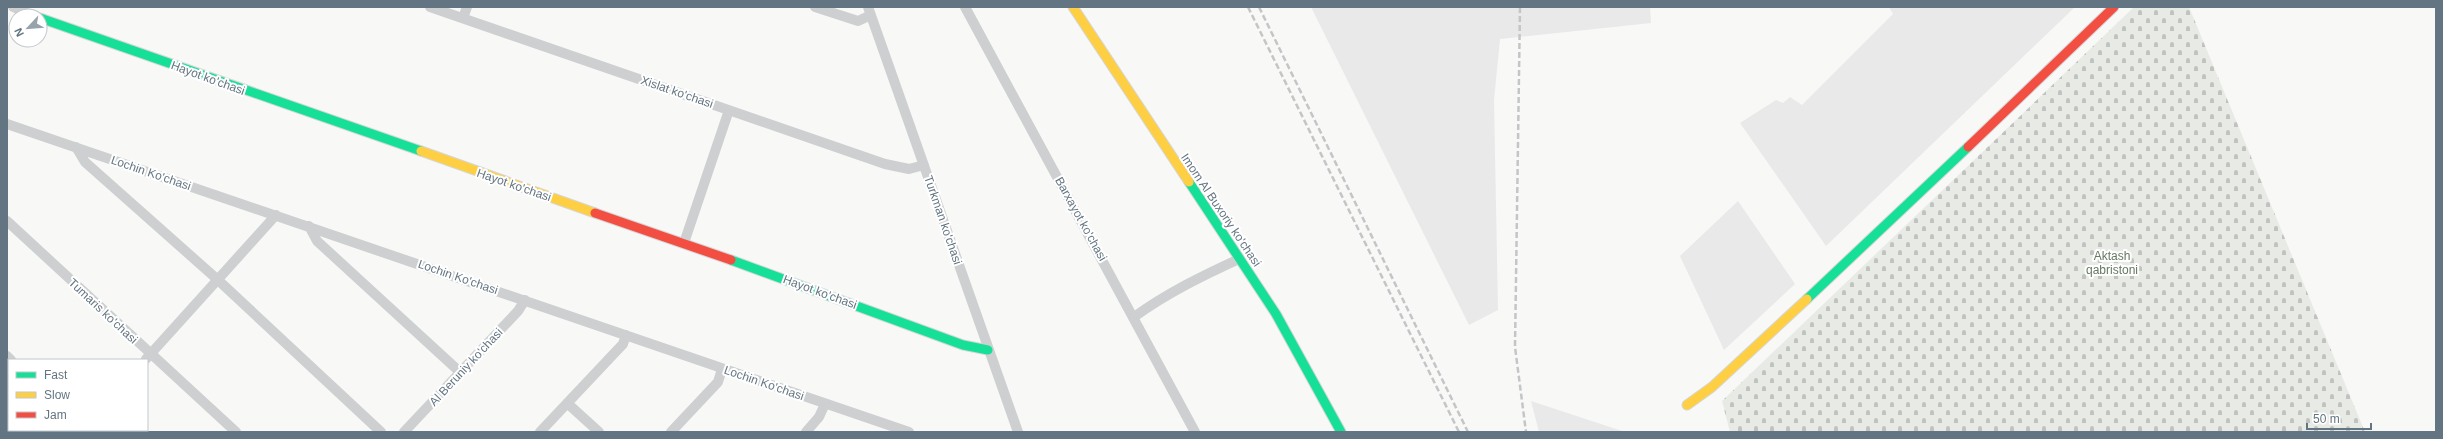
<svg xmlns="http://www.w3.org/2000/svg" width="2443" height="439" font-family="Arial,sans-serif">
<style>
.built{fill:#e8e9e8}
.cemetery{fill:url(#cemetery-stones)}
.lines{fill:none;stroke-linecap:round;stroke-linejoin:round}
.fast-casing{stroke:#d5d6d7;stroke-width:11}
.slow-casing{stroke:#d5d6d7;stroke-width:11}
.jam-casing{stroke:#d5d6d7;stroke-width:11}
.street{stroke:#cecfd0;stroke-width:10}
.fast{stroke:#16e098;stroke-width:9}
.slow{stroke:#ffcf43;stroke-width:9}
.jam{stroke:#f24e42;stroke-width:9}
.rail{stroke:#c3c5c7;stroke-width:2.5;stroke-dasharray:6 3;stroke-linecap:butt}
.labels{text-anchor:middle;stroke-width:4;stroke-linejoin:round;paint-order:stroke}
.street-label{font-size:12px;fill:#637582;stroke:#fff}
.park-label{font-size:12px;fill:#667962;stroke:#fff}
</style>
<defs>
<pattern id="cemetery-stones" width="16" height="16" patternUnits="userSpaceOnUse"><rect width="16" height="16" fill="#e8ebe5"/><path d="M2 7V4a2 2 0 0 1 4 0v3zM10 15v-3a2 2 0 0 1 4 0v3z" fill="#c0c3bf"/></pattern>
</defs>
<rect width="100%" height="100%" fill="#f8f8f7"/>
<path class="built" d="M1311,7H1650L1651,23L1500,39L1494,100L1498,310L1469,325Z
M1889,7H2075L1826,246L1740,123L1776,100L1783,103L1790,97L1802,105L1893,14Z
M1738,201L1795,284L1724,350L1680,256Z
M1531,401L1625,432H1539Z"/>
<path class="cemetery" d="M2134,7H2189L2365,432H1730L1722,401Z"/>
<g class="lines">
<g class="fast-casing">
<path id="fast" d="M40,18L421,151
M1189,182L1276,314L1341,432
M731,260L963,345L988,350
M1807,299L1968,147"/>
</g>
<g class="slow-casing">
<path id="slow" d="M1073,7L1189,182
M421,151L595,213
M1687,405L1712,387L1807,299"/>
</g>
<g class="jam-casing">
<path id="jam" d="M1968,147L2114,7
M595,213L731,260"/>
</g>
<path class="street" d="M13,7L34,16
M430,7L885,164L909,169L924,165
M815,7L858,21L871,15
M868,7L1018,432
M965,7L1195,432
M463,18L467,7
M7,124L909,432
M76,147L85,162L218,280L381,432
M7,221L236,432
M309,226L317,241L461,373
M684,243L729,110
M1134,317C1167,293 1202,276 1239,259
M7,356L11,360
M146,359L276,215
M567,403L599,432
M89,430L91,432
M79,432L81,430
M404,432L518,311L525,300
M540,432L623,344L626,335
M671,432L718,382L722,369
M806,432L819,417L825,404"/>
<use href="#fast" class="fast"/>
<use href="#slow" class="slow"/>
<use href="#jam" class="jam"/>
<path class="rail" d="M1248,7L1459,432
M1259,7L1468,432
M1520,7L1515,347L1526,432"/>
</g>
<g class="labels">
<g class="street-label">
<text transform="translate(208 78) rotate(20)" y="4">Hayot ko'chasi</text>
<text transform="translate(677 92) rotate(19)" y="4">Xislat ko'chasi</text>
<text transform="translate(151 173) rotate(19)" y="4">Lochin Ko'chasi</text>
<text transform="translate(514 185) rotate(19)" y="4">Hayot ko'chasi</text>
<text transform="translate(1221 210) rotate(56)" y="4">Imom Al Buxoriy ko'chasi</text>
<text transform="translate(1081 219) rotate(61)" y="4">Barxayot ko'chasi</text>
<text transform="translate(943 220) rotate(71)" y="4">Turkman ko'chasi</text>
<text transform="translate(458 277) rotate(19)" y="4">Lochin Ko'chasi</text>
<text transform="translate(820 292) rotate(20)" y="4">Hayot ko'chasi</text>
<text transform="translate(103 311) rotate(43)" y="4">Tumaris ko'chasi</text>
<text transform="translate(466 367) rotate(-47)" y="4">Al Beruniy ko'chasi</text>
<text transform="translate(764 383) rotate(19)" y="4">Lochin Ko'chasi</text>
</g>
<g class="park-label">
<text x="2112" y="260">Aktash<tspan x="2112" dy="14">qabristoni</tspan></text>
</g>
</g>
<rect width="2443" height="439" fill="none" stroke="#637582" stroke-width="16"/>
<rect x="8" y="359" width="140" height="72" fill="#ffffff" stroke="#c1c8cd"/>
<rect x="16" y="372" width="20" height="6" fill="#16e098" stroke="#c1c8cd"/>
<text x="44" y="379" font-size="12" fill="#637582">Fast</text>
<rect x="16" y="392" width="20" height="6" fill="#ffcf43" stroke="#c1c8cd"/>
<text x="44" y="399" font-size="12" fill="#637582">Slow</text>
<rect x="16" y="412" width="20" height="6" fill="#f24e42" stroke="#c1c8cd"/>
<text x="44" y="419" font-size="12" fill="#637582">Jam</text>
<g transform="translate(28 28) rotate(244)"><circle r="19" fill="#ffffff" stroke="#c1c8cd"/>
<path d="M0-3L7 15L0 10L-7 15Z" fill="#97a3ab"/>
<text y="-6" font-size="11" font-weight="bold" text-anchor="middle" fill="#637582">N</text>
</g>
<path d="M2307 423v6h64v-6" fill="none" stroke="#637582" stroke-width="2"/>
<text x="2313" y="423" font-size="12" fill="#637582" stroke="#ffffff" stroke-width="3" paint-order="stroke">50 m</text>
</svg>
